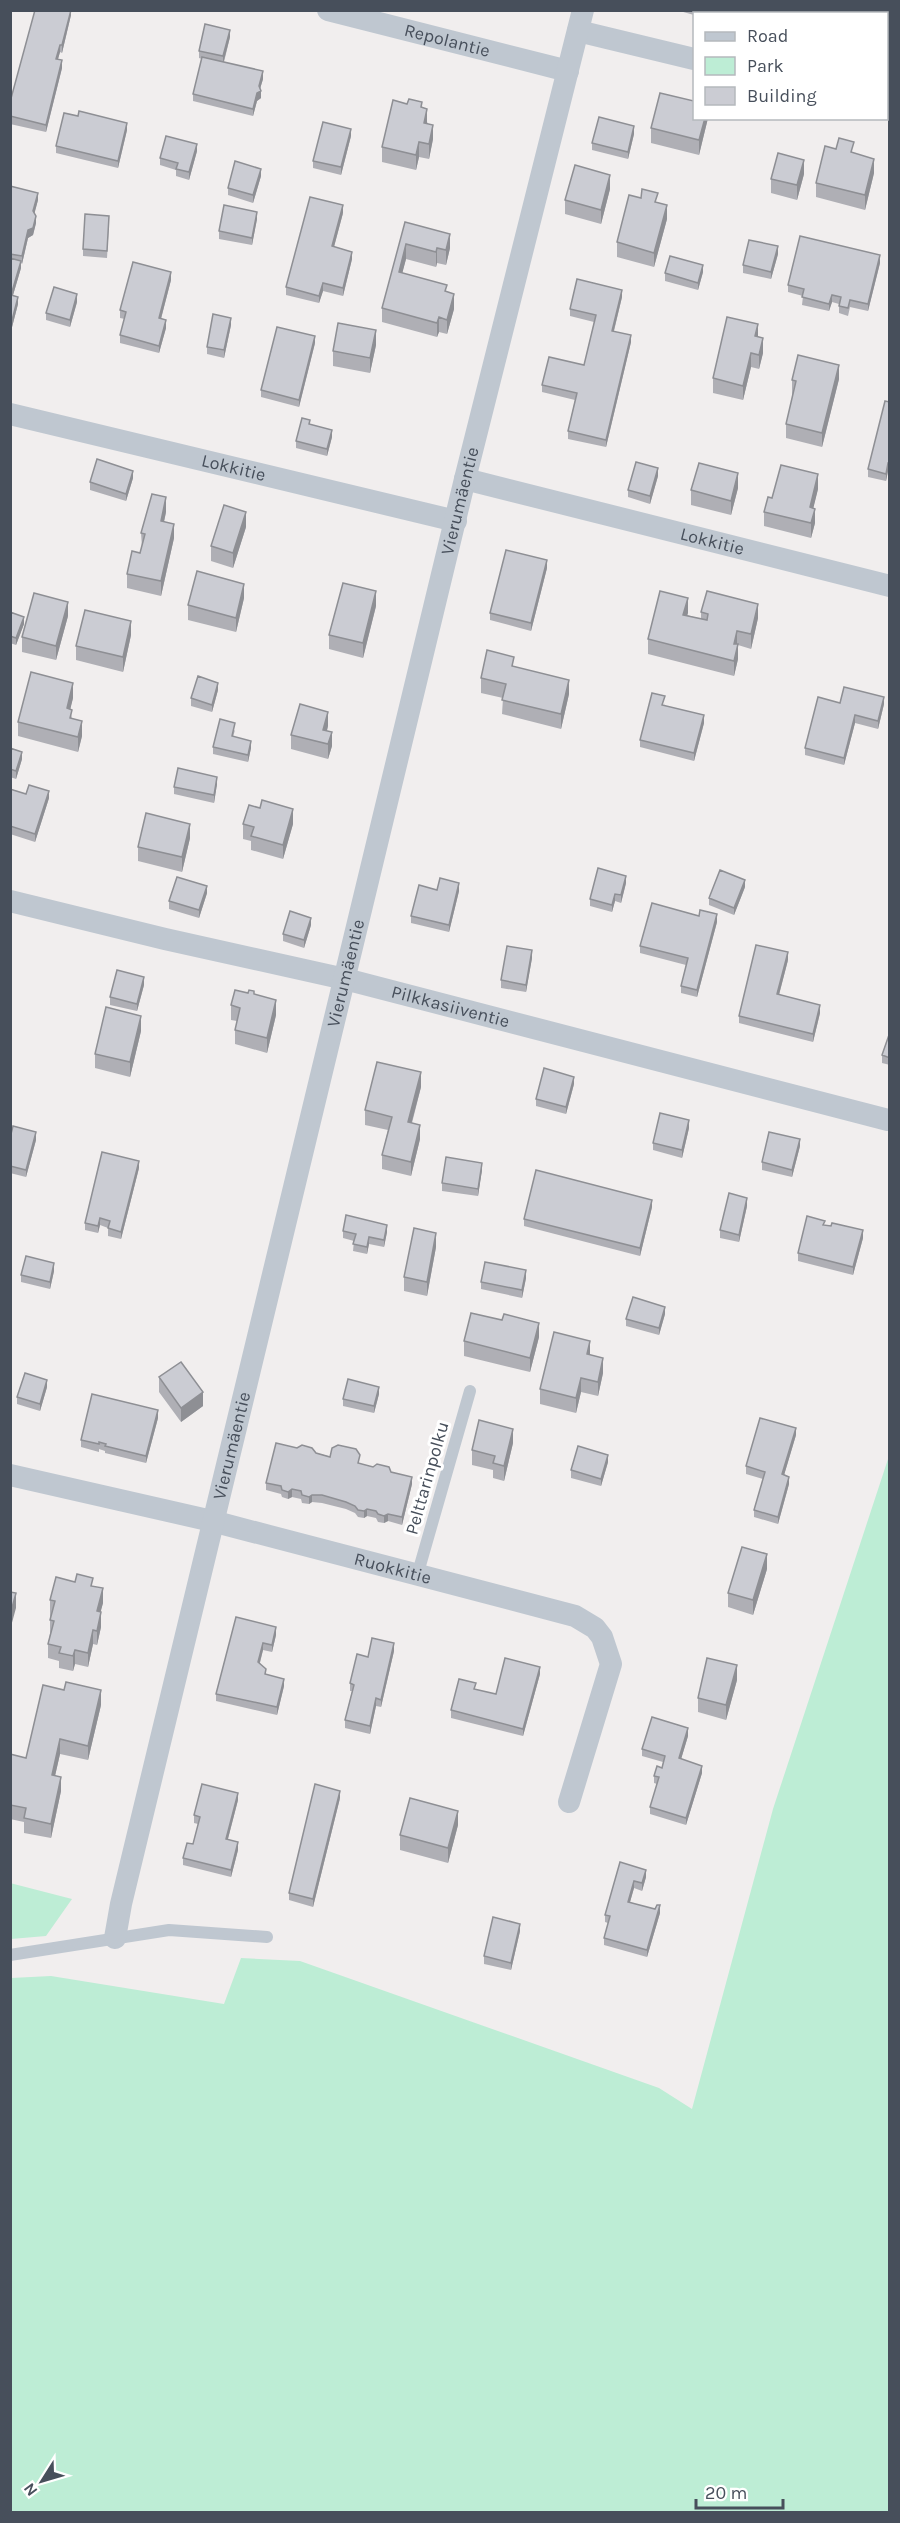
<svg xmlns="http://www.w3.org/2000/svg" width="900" height="2523" font-family="Karla,sans-serif">
<style>
.green{fill:#bdedd5}
.lines{fill:none;stroke-linecap:round;stroke-linejoin:round}
.service{stroke:#bfc7d0;stroke-width:12}
.minor{stroke:#bfc7d0;stroke-width:22}
.wall{fill:#afafb5}
.shaded-wall{fill:#8e8f94}
.building{fill:#cbccd3;stroke:#8e8f94;stroke-width:1.5}
.labels{text-anchor:middle;stroke-width:6;stroke-linejoin:round;paint-order:stroke}
.street-label{font-size:18px;fill:#474f5b;stroke:#fff}
</style>
<rect width="100%" height="100%" fill="#f1eeee"/>
<path class="green" d="M889,1456V2512H11V1978L51,1976L224,2004L241,1958L300,1961L659,2088L692,2109L773,1809Z
M10,1883L72,1899L46,1936L11,1939Z"/>
<g class="lines">
<path class="service" d="M417,1576L470,1391
M10,1955L169,1930L267,1937"/>
<g class="minor">
<path id="s1" d="M328,10L568,71"/>
<path d="M578,31L694,59"/>
<path d="M886,106H890"/>
<path id="s2" d="M10,414L456,521"/>
<path id="s3" d="M465,479L890,586"/>
<path id="s4" d="M10,901L165,939L345,979L888,1120"/>
<path id="s5" d="M10,1475L212,1521L575,1616L595,1628L602,1637L611,1664L569,1802"/>
<path id="s6" d="M115,1938L121,1904L465,479L583,10"/>
</g>
</g>
<path class="wall" d="M71,10V15L62,53L60,52L58,59L62,68L46,132L10,124V102Z
M676,10H700L699,14H694V15Z
M230,37L224,62L263,79L260,89L261,98L257,101L253,116L193,101V94L202,59L199,58V51Z
M422,107L433,139L429,159L419,157L416,170L382,162V147Z
M708,118L699,155L651,143V128Z
M127,130L118,168L56,153V146Z
M634,134L628,159L592,150V143Z
M351,136L341,175L313,168V161Z
M197,151L189,180L176,176V170L160,165V158Z
M854,153L874,173L865,210L816,197V183Z
M804,174L797,200L771,193V179Z
M261,176L253,203L228,195V188Z
M10,186L38,200L34,214L36,223L33,235L28,238L22,264L21,263V268L13,295L18,304L11,331Z
M610,189L601,224L565,214V200Z
M658,202L667,219L654,267L617,257V242Z
M343,213L334,247L352,259L343,296L323,291L319,303L286,295V287Z
M257,219L252,245L219,239V231Z
M405,222L450,248L446,265L437,263L436,267L406,259L402,273L447,292L454,309L447,334L439,332L437,337L382,322V308Z
M109,224L107,258L83,256V249Z
M778,254L771,279L743,273V265Z
M880,263L868,311L850,307L848,316L839,313V304L832,302L829,311L802,305L803,296L788,292V285Z
M703,272L698,290L665,281V273Z
M171,280L161,319L166,328L159,353L120,343V335L125,319L120,318V310Z
M622,297L614,331L631,342L606,447L568,439V431L575,400L542,392V385L584,365L594,322L570,316V309Z
M77,302L70,327L46,320V313Z
M231,325L224,358L207,354V347Z
M758,337L763,353L759,369L751,367L743,400L713,393V378Z
M315,343L299,407L261,397V390Z
M376,345L370,373L333,366V351Z
M839,379L822,447L786,438V424L793,395H792V380Z
M890,402V471H888L886,481L868,477V469Z
M310,425L332,437L327,456L296,448V441Z
M658,476L650,504L628,497V490Z
M133,478L126,501L90,490V482Z
M738,488L731,515L691,505V490Z
M818,489L813,508L815,523L811,538L764,526V512L772,498Z
M166,512L164,522L174,538L161,596L127,588V574L140,553L142,547L141,533Z
M246,527L233,568L211,561V546Z
M547,568L531,631L490,620V613Z
M244,598L236,632L188,620V605Z
M376,606L363,658L329,649V635Z
M10,612L24,624L16,645L10,643Z
M701,612L758,618L751,649L738,645V659L734,676L648,654V639L688,613L687,615L701,619Z
M68,616L56,660L22,652V637Z
M131,635L123,672L76,660V646Z
M514,666L569,694L561,729L502,714L503,698L481,693V678Z
M218,690L212,712L191,706V698Z
M73,698L70,709L72,719L82,736L78,752L18,736V722Z
M665,703L664,705L704,723L694,761L640,747V740Z
M840,703L884,704L878,729L855,723L844,765L805,755V748Z
M328,726L327,731L332,746L328,759L291,749V735Z
M235,730L233,737L251,748L248,762L213,754V747Z
M10,748L22,759L16,779L10,777Z
M217,784L214,803L174,794V787Z
M10,789L26,794L49,798L35,842L10,834Z
M243,824H293L283,859L251,850V841L243,839Z
M190,838L182,872L138,861V847Z
M626,883L621,903L615,901L612,912L590,906V899Z
M745,887L734,915L709,905V898Z
M437,890L459,891L449,932L411,923V916Z
M207,893L199,918L169,909V901Z
M717,922L697,997L681,993V986L686,965L640,953V946Z
M311,925L304,948L283,941V934Z
M532,958L526,992L501,988V980Z
M788,960L779,995L820,1013L813,1042L739,1023V1016Z
M144,985L137,1011L110,1005V997Z
M254,995L276,1015L267,1053L235,1044V1030L237,1021L231,1020V1005Z
M141,1031L130,1077L95,1068V1054Z
M890,1032V1065L882,1063V1055Z
M574,1084L566,1114L536,1106V1099Z
M421,1087L412,1123L420,1139L411,1176L382,1169V1155L388,1130L365,1125V1110Z
M689,1128L682,1158L653,1150V1143Z
M10,1138L36,1140L26,1177L10,1173Z
M800,1146L792,1177L762,1170V1162Z
M139,1168L121,1239L108,1236V1228L100,1225L98,1233L85,1230V1223Z
M482,1170L478,1196L442,1191V1183Z
M747,1206L739,1242L720,1238V1230Z
M652,1207L640,1256L524,1226V1219Z
M343,1231L387,1232L384,1247L369,1244L367,1254L353,1251L354,1241L343,1238Z
M863,1238L853,1275L798,1261V1253Z
M436,1247L427,1296L404,1291V1277Z
M54,1271L50,1289L21,1282V1275Z
M526,1278L522,1298L481,1289V1282Z
M665,1314L659,1335L626,1326V1319Z
M539,1337L530,1372L464,1356V1341Z
M590,1355L603,1373L598,1396L581,1392L576,1413L540,1404V1389Z
M159,1377L203,1406L181,1422L159,1392Z
M47,1387L40,1411L17,1404V1397Z
M379,1394L374,1413L343,1406V1399Z
M158,1418L146,1463L105,1453V1451L99,1449V1452L81,1447V1440Z
M796,1435L784,1475L789,1484L778,1524L754,1517V1510L763,1479L746,1474V1466Z
M513,1443L504,1481L493,1478V1470L472,1465V1450Z
M316,1453L391,1472L412,1484L402,1525L388,1521L384,1523L378,1522L376,1518L367,1516L364,1518L358,1517L355,1513L346,1509L322,1503L312,1502L309,1504L302,1503L301,1499L292,1497L288,1499L282,1497L281,1494L266,1490V1483Z
M608,1462L601,1486L571,1478V1470Z
M767,1569L753,1615L728,1607V1593Z
M93,1586L103,1603L100,1612L101,1627L97,1645L93,1644L88,1667L75,1664L73,1671L59,1668V1661L48,1658V1644L50,1634V1600Z
M236,1617L276,1635L272,1652L263,1650L260,1663L266,1674L284,1686L277,1715L216,1701V1694Z
M394,1651L381,1707L376,1706L370,1734L345,1728V1720L352,1691H350V1683L368,1657Z
M540,1674L523,1736L451,1718V1710L496,1694Z
M737,1680L726,1720L698,1712V1698Z
M101,1705L88,1760L60,1754L55,1776L61,1791L51,1838L24,1833V1822L10,1819V1754L26,1758Z
M688,1736L681,1759L702,1773L686,1825L650,1814V1807L657,1784L654,1783V1776L662,1768L663,1762L642,1756V1749Z
M340,1798L313,1907L289,1900V1893Z
M238,1800L228,1839L238,1850L231,1877L183,1865V1858L193,1844L198,1824L194,1823V1815Z
M458,1825L448,1863L400,1850V1835Z
M620,1862L646,1877L642,1891L634,1888L630,1902L660,1913L647,1957L604,1945V1938L608,1923L605,1922V1915Z
M520,1931L511,1970L484,1964V1956Z"/>
<path class="shaded-wall" d="M71,10V15L62,53V45Z
M890,26V33L886,46V38Z
M230,30V37L223,64V56Z
M60,45V52L56,66V59Z
M62,60V68L46,132V125Z
M263,71V79L259,92L261,91V98L257,101L253,116V109Z
M427,109V123H424Z
M705,118H708L699,155V140Z
M127,123V130L118,168V161Z
M433,125V139L429,159V144Z
M634,126V134L628,159V152Z
M351,129V136L341,175V167Z
M419,142V157L416,170V155Z
M197,144V151L189,180V172Z
M874,159V173L865,210V195Z
M804,160V174L797,200V185Z
M261,169V176L253,203V195Z
M610,175V189L601,224V210Z
M38,193V200L33,219V211Z
M343,205V213L332,254V246Z
M667,205V219L654,267V253Z
M257,212V219L252,245V238Z
M36,216V223L33,235L28,238L22,264V256L28,230Z
M450,234V248L446,265V250Z
M406,244V259L399,286V272Z
M778,246V254L771,279V272Z
M437,248V263L436,267V252Z
M352,252V259L343,296V288Z
M880,255V263L868,311V304Z
M21,261V268L11,302V295Z
M703,265V272L698,290V283Z
M171,272V280L159,326V318Z
M323,283V291L319,303V296Z
M622,290V297L612,338V331Z
M77,294V302L70,327V320Z
M454,294V309L447,334V320Z
M832,295V302L829,311V304Z
M18,297V304L11,331V324Z
M439,317V332L437,337V323Z
M231,318V325L224,358V350Z
M166,320V328L159,353V346Z
M758,324V339L755,336Z
M376,330V345L370,373V358Z
M631,335V342L606,447V440Z
M315,336V343L299,407V400Z
M763,338V353L759,369V355Z
M751,353V367L743,400V386Z
M839,365V379L822,447V433Z
M332,430V437L327,456V449Z
M888,463V471L886,481V474Z
M658,468V476L650,504V496Z
M133,471V478L126,501V494Z
M738,473V488L731,515V501Z
M818,474V489L810,522V507Z
M166,497V512L161,535V521Z
M815,509V523L811,538V523Z
M246,512V527L233,568V553Z
M174,524V538L161,596V581Z
M547,560V568L531,631V623Z
M244,584V598L236,632V618Z
M376,591V606L363,658V643Z
M688,598V613L683,629V615Z
M68,602V616L56,660V646Z
M758,604V618L751,649V634Z
M24,617V624L16,645V638Z
M131,621V635L123,672V657Z
M737,631V645L734,644Z
M738,644V659L734,676V661Z
M569,680V694L561,729V714Z
M73,683V698L67,723V708Z
M218,683V690L212,712V705Z
M884,697V704L878,729V721Z
M328,712V726L323,744V730Z
M704,715V723L694,761V753Z
M855,715V723L844,765V758Z
M82,721V736L78,752V737Z
M332,732V746L328,759V744Z
M251,741V748L248,762V755Z
M22,752V759L16,779V771Z
M217,777V784L214,803V795Z
M49,791V798L35,842V834Z
M293,809V824L283,859V845Z
M190,824V838L182,872V857Z
M626,876V883L621,903V895Z
M745,880V887L734,915V908Z
M459,883V891L449,932V925Z
M207,886V893L199,918V910Z
M615,894V901L612,912V905Z
M717,914V922L697,997V990Z
M311,918V925L304,948V940Z
M532,950V958L526,992V985Z
M788,952V960L777,1002V994Z
M144,977V985L137,1011V1004Z
M276,1000V1015L267,1053V1038Z
M820,1005V1013L813,1042V1034Z
M141,1016V1031L130,1077V1062Z
M421,1072V1087L408,1136V1122Z
M574,1077V1084L566,1114V1107Z
M689,1120V1128L682,1158V1150Z
M420,1125V1139L411,1176V1162Z
M36,1132V1140L26,1177V1170Z
M800,1139V1146L792,1177V1170Z
M139,1161V1168L121,1239V1232Z
M482,1163V1170L478,1196V1189Z
M747,1198V1206L739,1242V1235Z
M652,1200V1207L640,1256V1248Z
M100,1218V1225L98,1233V1226Z
M387,1225V1232L384,1247V1240Z
M863,1230V1238L853,1275V1267Z
M436,1233V1247L427,1296V1282Z
M369,1237V1244L367,1254V1247Z
M54,1263V1271L50,1289V1282Z
M526,1270V1278L522,1298V1290Z
M665,1307V1314L659,1335V1328Z
M539,1323V1337L530,1372V1358Z
M590,1341V1355L587,1354Z
M603,1358V1373L598,1396V1382Z
M581,1378V1392L576,1413V1398Z
M47,1380V1387L40,1411V1404Z
M379,1387V1394L374,1413V1406Z
M203,1392V1406L181,1422V1408Z
M158,1410V1418L146,1463V1456Z
M796,1428V1435L782,1482V1474Z
M513,1429V1443L504,1481V1466Z
M608,1455V1462L601,1486V1479Z
M412,1477V1484L402,1525V1517Z
M789,1477V1484L778,1524V1517Z
M292,1489V1497L288,1499V1492Z
M312,1495V1502L309,1504V1497Z
M367,1509V1516L364,1518V1511Z
M388,1514V1521L384,1523V1516Z
M767,1554V1569L753,1615V1600Z
M103,1588V1603L97,1626V1611Z
M16,1593V1608L10,1630V1615Z
M101,1612V1627L97,1645V1631Z
M276,1627V1635L272,1652V1645Z
M93,1630V1644L88,1667V1653Z
M263,1643V1650L258,1669V1662Z
M394,1643V1651L381,1707V1700Z
M75,1650V1664L73,1671V1656Z
M737,1665V1680L726,1720V1705Z
M540,1667V1674L523,1736V1729Z
M284,1679V1686L277,1715V1707Z
M101,1690V1705L88,1760V1746Z
M376,1698V1706L370,1734V1726Z
M688,1728V1736L679,1766V1758Z
M60,1739V1754L52,1789V1775Z
M702,1766V1773L686,1825V1818Z
M61,1777V1791L51,1838V1824Z
M340,1791V1798L313,1907V1899Z
M238,1793V1800L226,1846V1839Z
M458,1811V1825L448,1863V1848Z
M238,1842V1850L231,1877V1870Z
M646,1870V1877L642,1891V1883Z
M634,1881V1888L628,1909V1902Z
M660,1905V1913L647,1957V1950Z
M520,1924V1931L511,1970V1963Z"/>
<path class="building" d="M35,10H71L62,45H60L56,59L62,60L46,125L10,116V102Z
M744,10H757L767,14H743Z
M842,10H890V26L886,38V14H841Z
M205,24L230,30L223,56L199,51Z
M202,57L263,71L259,86L261,91L257,93L253,109L193,94Z
M660,93L694,101V118H705L699,140L651,128Z
M409,99L422,102L421,107L427,109L424,123L433,125L429,144L419,142L416,155L382,147L393,100L407,104Z
M79,111L127,123L118,161L56,146L64,113L78,116Z
M599,117L634,126L628,152L592,143Z
M323,122L351,129L341,167L313,161Z
M166,136L197,144L189,172L176,169L178,163L160,158Z
M839,138L854,142L851,152L874,159L865,195L816,183L825,146L836,149Z
M778,153L804,160L797,185L771,179Z
M235,161L261,169L253,195L228,188Z
M575,165L610,175L601,210L565,200Z
M10,186L38,193L33,211L36,216L33,228L28,230L22,256L10,254Z
M642,189L658,193L655,202L667,205L654,253L617,242L629,195L641,198Z
M310,197L343,205L332,246L352,252L343,288L323,283L319,296L286,287Z
M224,205L257,212L252,238L219,231Z
M85,214L109,216L107,251L83,249Z
M405,222L450,234L446,250L437,248L436,252L406,244L399,272L447,285L445,291L454,294L447,320L439,317L437,323L382,308Z
M800,236L880,255L868,304L850,300L848,308L839,306L841,297L832,295L829,304L802,297L804,289L788,285Z
M749,240L778,246L771,272L743,265Z
M670,256L703,265L698,283L665,273Z
M10,258L21,261L11,295L18,297L11,324Z
M133,262L171,272L159,318L166,320L159,346L120,335L126,312L120,310Z
M577,279L622,290L612,331L631,335L606,440L568,431L577,393L542,385L549,357L584,365L596,315L570,309Z
M54,287L77,294L70,320L46,313Z
M213,314L231,318L224,350L207,347Z
M727,317L758,324L755,336L763,338L759,355L751,353L743,386L713,378Z
M338,323L376,330L370,358L333,351Z
M277,327L315,336L299,400L261,390Z
M798,355L839,365L822,433L786,424L796,381L792,380Z
M885,401L890,402V464L888,463L886,474L868,469Z
M302,418L310,420L309,424L332,430L327,449L296,441Z
M97,459L133,471L126,494L90,482Z
M636,462L658,468L650,496L628,490Z
M699,463L738,473L731,501L691,490Z
M781,465L818,474L810,507L815,509L811,523L764,512L768,497L772,498Z
M152,494L166,497L161,521L174,524L161,581L127,574L132,551L140,553L145,534L141,533Z
M224,505L246,512L233,553L211,546Z
M506,550L547,560L531,623L490,613Z
M197,571L244,584L236,618L188,605Z
M343,583L376,591L363,643L329,635Z
M660,591L688,598L683,615L707,620L708,614L701,612L707,591L758,604L751,634L737,631L734,644H738L734,661L648,639Z
M34,593L68,602L56,646L22,637Z
M85,610L131,621L123,657L76,646Z
M10,612L24,617L16,638L10,636Z
M487,650L514,657L512,666L569,680L561,714L502,700L506,684L481,678Z
M31,672L73,683L67,708L72,710L70,718L82,721L78,737L18,722Z
M198,676L218,683L212,705L191,698Z
M844,687L884,697L878,721L855,715L844,758L805,748L818,697L840,703Z
M652,693L665,696L662,705L704,715L694,753L640,740Z
M300,704L328,712L323,730L332,732L328,744L291,735Z
M220,719L235,723L232,736L251,741L248,755L213,747Z
M10,748L22,752L16,771L10,769Z
M178,768L217,777L214,795L174,787Z
M29,785L49,791L35,834L10,826V789L26,794Z
M262,800L293,809L283,845L251,836L254,827L243,824L249,805L260,808Z
M146,813L190,824L182,857L138,847Z
M598,868L626,876L621,895L615,894L612,905L590,899Z
M720,870L745,880L734,908L709,898Z
M177,877L207,886L199,910L169,901Z
M440,878L459,883L449,925L411,916L419,885L437,890Z
M652,903L699,916L700,910L717,914L697,990L681,986L688,958L640,946Z
M290,911L311,918L304,940L283,934Z
M756,945L788,952L777,994L820,1005L813,1034L739,1016Z
M507,946L532,950L526,985L501,980Z
M117,970L144,977L137,1004L110,997Z
M235,990L248,993L249,990L254,991V994L276,1000L267,1038L235,1030L240,1008L231,1005Z
M106,1007L141,1016L130,1062L95,1054Z
M890,1032V1058L882,1055Z
M377,1062L421,1072L408,1122L420,1125L411,1162L382,1155L392,1117L365,1110Z
M544,1068L574,1077L566,1107L536,1099Z
M660,1113L689,1120L682,1150L653,1143Z
M13,1126L36,1132L26,1170L10,1166V1138Z
M769,1132L800,1139L792,1170L762,1162Z
M102,1152L139,1161L121,1232L108,1228L110,1221L100,1218L98,1226L85,1223Z
M446,1157L482,1163L478,1189L442,1183Z
M536,1170L652,1200L640,1248L524,1219Z
M729,1193L747,1198L739,1235L720,1230Z
M346,1215L387,1225L384,1240L369,1237L367,1247L353,1244L356,1234L343,1231Z
M807,1216L825,1221L823,1225L831,1226L832,1223L863,1230L853,1267L798,1253Z
M414,1228L436,1233L427,1282L404,1277Z
M26,1256L54,1263L50,1282L21,1275Z
M485,1262L526,1270L522,1290L481,1282Z
M633,1297L665,1307L659,1328L626,1319Z
M471,1313L502,1320L504,1314L539,1323L530,1358L464,1341Z
M554,1332L590,1341L587,1354L603,1358L598,1382L581,1378L576,1398L540,1389Z
M181,1362L203,1392L181,1408L159,1377Z
M25,1373L47,1380L40,1404L17,1397Z
M348,1379L379,1387L374,1406L343,1399Z
M92,1394L158,1410L146,1456L105,1446L106,1444L99,1442V1444L81,1440Z
M760,1418L796,1428L782,1474L789,1477L778,1517L754,1510L765,1472L746,1466Z
M479,1420L513,1429L504,1466L493,1463L495,1456L472,1450Z
M276,1443L297,1448L302,1445L312,1448L316,1453L330,1457L332,1448L338,1445L356,1449L360,1455L358,1463L373,1467L377,1464L389,1467L391,1472L412,1477L402,1517L388,1514L384,1516L378,1514L376,1511L367,1509L364,1511L358,1510L355,1506L346,1502L322,1495H312L309,1497L302,1495L301,1491L292,1489L288,1492L282,1490L281,1486L266,1483Z
M578,1446L608,1455L601,1479L571,1470Z
M742,1547L767,1554L753,1600L728,1593Z
M77,1574L93,1578L91,1586L103,1588L97,1611L101,1612L97,1631L93,1630L88,1653L75,1650L73,1656L59,1653L61,1647L48,1644L54,1621L50,1620L55,1601L50,1600L56,1577L75,1582Z
M10,1592L16,1593L10,1615Z
M236,1617L276,1627L272,1645L263,1643L258,1662L266,1669L265,1674L284,1679L277,1707L216,1694Z
M372,1638L394,1643L381,1700L376,1698L370,1726L345,1720L354,1685L350,1683L357,1654L368,1657Z
M505,1658L540,1667L523,1729L451,1710L459,1679L476,1683L474,1689L496,1694Z
M707,1658L737,1665L726,1705L698,1698Z
M66,1682L101,1690L88,1746L60,1739L52,1775L61,1777L51,1824L24,1818L26,1808L10,1805V1754L26,1758L43,1685L64,1690Z
M652,1717L688,1728L679,1758L702,1766L686,1818L650,1807L659,1777L654,1776L657,1766L662,1768L665,1756L642,1749Z
M202,1784L238,1793L226,1839L238,1842L231,1870L183,1858L187,1843L193,1844L200,1817L194,1815Z
M315,1784L340,1791L313,1899L289,1893Z
M410,1798L458,1811L448,1848L400,1835Z
M620,1862L646,1870L642,1883L634,1881L628,1902L655,1909L657,1905H660L647,1950L604,1938L610,1916L605,1915Z
M493,1917L520,1924L511,1963L484,1956Z"/>
<g class="labels">
<g class="street-label">
<text dy="6" stroke="none"><textPath href="#s1" startOffset="123">Repolantie</textPath></text>
<text dy="6" stroke="none"><textPath href="#s2" startOffset="230">Lokkitie</textPath></text>
<text dy="6" stroke="none"><textPath href="#s6" startOffset="1478">Vierumäentie</textPath></text>
<text dy="6" stroke="none"><textPath href="#s3" startOffset="255">Lokkitie</textPath></text>
<text dy="6" stroke="none"><textPath href="#s6" startOffset="992">Vierumäentie</textPath></text>
<text dy="6" stroke="none"><textPath href="#s4" startOffset="453">Pilkkasiiventie</textPath></text>
<text dy="6" stroke="none"><textPath href="#s6" startOffset="506">Vierumäentie</textPath></text>
<text transform="translate(427 1478) rotate(-74)" y="6">Pelttarinpolku</text>
<text dy="6" stroke="none"><textPath href="#s5" startOffset="394">Ruokkitie</textPath></text>
</g>
</g>
<rect width="900" height="2523" fill="none" stroke="#474f5b" stroke-width="24"/>
<rect x="693" y="12" width="195" height="108" fill="#ffffff" stroke="#b5b9bd" stroke-width="1.5"/>
<rect x="705" y="32" width="30" height="9" fill="#bfc7d0" stroke="#b5b9bd" stroke-width="1.5"/>
<text x="747" y="42" font-size="18" fill="#474f5b">Road</text>
<rect x="705" y="57" width="30" height="18" fill="#bdedd5" stroke="#b5b9bd" stroke-width="1.5"/>
<text x="747" y="72" font-size="18" fill="#474f5b">Park</text>
<rect x="705" y="87" width="30" height="18" fill="#cbccd3" stroke="#b5b9bd" stroke-width="1.5"/>
<text x="747" y="102" font-size="18" fill="#474f5b">Building</text>
<g transform="translate(42 2481) rotate(233)" stroke="#ffffff" stroke-width="4.5" paint-order="stroke">
<path d="M0-4.5L10 22L0 15L-10 22Z" fill="#474f5b"/>
<text y="-9" font-size="16" font-weight="bold" text-anchor="middle" fill="#474f5b">N</text>
</g>
<path d="M696 2499v9h87v-9" fill="none" stroke="#474f5b" stroke-width="3"/>
<text x="705" y="2499" font-size="18" fill="#474f5b" stroke="#ffffff" stroke-width="4.5" paint-order="stroke">20 m</text>
</svg>
